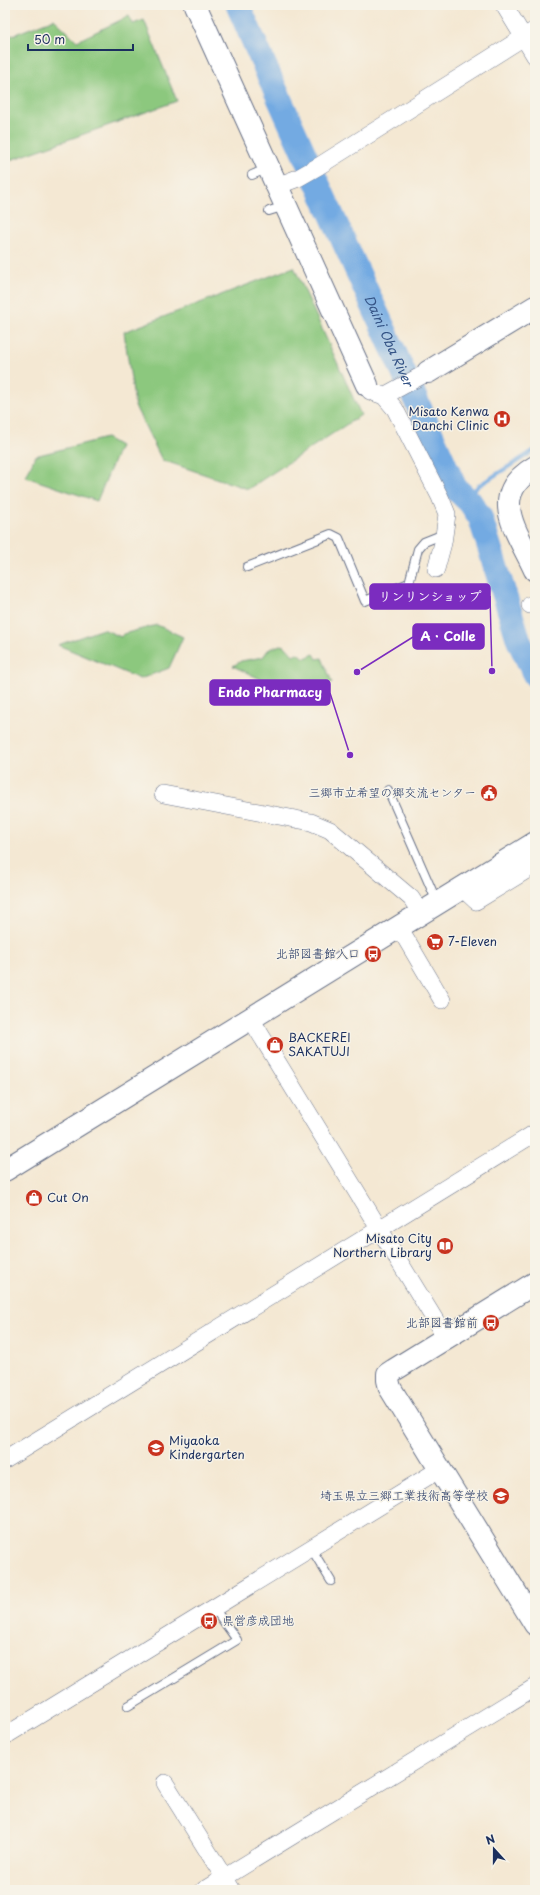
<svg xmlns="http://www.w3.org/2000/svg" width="540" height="1895" font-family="'Playpen Sans','Klee One',sans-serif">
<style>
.green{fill:#8cc87e;stroke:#547c6e}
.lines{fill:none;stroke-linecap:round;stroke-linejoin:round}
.stream{stroke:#73aae2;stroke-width:4}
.river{stroke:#73aae2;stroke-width:25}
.lane-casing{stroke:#677087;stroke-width:10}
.street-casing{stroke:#677087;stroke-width:18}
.secondary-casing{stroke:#677087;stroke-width:24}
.lane{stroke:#fff;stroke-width:8}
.street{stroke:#fff;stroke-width:17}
.secondary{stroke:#fff;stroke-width:22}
.labels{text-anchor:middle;stroke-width:3;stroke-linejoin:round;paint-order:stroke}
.poi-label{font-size:12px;fill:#1b2f5e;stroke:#f7f3e8;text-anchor:end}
.water-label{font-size:13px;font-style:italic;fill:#355486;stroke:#f7f3e8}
.leader{fill:none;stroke:#7b2cbf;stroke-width:1.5}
.callout-dot{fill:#7b2cbf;stroke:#f7f3e8;stroke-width:1.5}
.callout{fill:#7b2cbf;stroke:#7b2cbf;stroke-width:1.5}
.callout-label{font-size:13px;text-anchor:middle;font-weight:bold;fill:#fff}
</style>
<rect width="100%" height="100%" fill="#f7f3e8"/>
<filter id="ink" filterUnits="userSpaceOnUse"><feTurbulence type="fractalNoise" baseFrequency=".025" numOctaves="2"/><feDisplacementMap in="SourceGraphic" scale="8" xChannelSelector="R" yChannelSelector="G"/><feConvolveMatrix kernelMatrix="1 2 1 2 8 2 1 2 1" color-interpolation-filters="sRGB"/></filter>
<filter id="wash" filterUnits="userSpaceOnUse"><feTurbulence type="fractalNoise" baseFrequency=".012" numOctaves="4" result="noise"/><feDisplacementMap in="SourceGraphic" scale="16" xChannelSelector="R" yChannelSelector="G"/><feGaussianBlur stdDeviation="0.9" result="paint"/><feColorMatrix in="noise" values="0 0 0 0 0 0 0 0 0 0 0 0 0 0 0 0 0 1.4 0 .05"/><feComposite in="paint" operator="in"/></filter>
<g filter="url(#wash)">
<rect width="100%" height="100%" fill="#f4e8d3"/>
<path class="green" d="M129,16L133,24L144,20L177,101L5,162V38L54,19L77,41Z
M294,267L361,415L248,489L162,460L135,406L124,332Z
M106,438L120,446L97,501L26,477L35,456Z
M157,625L183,637L169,668L140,679L58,645L103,629L121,637L123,634Z
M280,645L285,646L293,655L297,653L305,658L314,654L317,659L322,658L332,682L309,693L315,705L233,666L241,661L263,657L268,650Z"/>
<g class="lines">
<path class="stream" d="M467,499L478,486L535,450"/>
<path class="river" id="s1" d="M238,5C308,167 384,326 455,488L470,502L480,517L519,641L535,675"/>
</g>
</g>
<g filter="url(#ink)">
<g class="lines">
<g class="lane-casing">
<path id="lane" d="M252,175L268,168
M269,211L285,206
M247,567L331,534L339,538L365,601L409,583L418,549L424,542L444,534
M388,790L437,902
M311,1548L331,1581
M128,1706L237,1640L214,1608"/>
</g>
<g class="street-casing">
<path id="street" d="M504,5L535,56
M277,186L298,178L319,166L535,30
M367,385L370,391L384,396L395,409L440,497L447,514L443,543L436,569
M384,396L428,372
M530,605L535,603
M163,794L311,822L330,830L411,898L421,913
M462,888L476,901L535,865
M399,927L442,1000
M251,1019L446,1338
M5,1460L535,1133
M5,1736L440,1469
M165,1783L232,1890
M204,1890L535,1687"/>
</g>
<g class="secondary-casing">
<path id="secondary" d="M195,5L367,385
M428,372L535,307
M535,467C486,496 518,532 535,570
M5,1170L535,843
M535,1283L394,1370L388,1374V1380L390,1388L535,1624"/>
</g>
<use href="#lane" class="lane"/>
<use href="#street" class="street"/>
<use href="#secondary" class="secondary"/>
</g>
</g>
<defs>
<g id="hospital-disc" transform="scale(0.9)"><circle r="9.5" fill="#c8321e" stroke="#f7f3e8"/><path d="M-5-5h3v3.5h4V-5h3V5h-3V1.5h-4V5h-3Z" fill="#fff"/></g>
<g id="civic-disc" transform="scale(0.9)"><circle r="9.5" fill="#c8321e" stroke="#f7f3e8"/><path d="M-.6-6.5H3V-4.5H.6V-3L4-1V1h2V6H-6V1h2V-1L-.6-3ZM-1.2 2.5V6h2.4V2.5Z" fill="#fff"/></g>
<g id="supermarket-disc" transform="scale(0.9)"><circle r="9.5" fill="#c8321e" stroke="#f7f3e8"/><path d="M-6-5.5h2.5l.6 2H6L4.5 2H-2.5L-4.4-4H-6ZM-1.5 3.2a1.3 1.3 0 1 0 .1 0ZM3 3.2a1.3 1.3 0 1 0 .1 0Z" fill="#fff"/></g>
<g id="bus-disc" transform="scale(0.9)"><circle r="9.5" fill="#c8321e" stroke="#f7f3e8"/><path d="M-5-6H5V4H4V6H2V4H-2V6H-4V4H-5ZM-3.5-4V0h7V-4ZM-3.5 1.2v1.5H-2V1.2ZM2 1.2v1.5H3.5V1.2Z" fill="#fff"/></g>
<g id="shop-disc" transform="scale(0.9)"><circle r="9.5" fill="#c8321e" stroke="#f7f3e8"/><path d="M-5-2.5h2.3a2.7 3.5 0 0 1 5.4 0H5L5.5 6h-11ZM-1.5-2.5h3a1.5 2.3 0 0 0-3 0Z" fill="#fff"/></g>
<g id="library-disc" transform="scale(0.9)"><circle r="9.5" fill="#c8321e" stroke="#f7f3e8"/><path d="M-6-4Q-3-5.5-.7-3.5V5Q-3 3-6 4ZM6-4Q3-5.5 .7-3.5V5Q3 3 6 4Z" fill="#fff"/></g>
<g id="school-disc" transform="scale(0.9)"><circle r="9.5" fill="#c8321e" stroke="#f7f3e8"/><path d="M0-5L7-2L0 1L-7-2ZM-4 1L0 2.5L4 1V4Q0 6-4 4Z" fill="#fff"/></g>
</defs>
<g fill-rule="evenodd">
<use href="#hospital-disc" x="502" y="419"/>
<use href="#civic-disc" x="489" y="793"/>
<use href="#supermarket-disc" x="435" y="942"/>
<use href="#bus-disc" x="373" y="954"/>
<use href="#shop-disc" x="275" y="1045"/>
<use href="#shop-disc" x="34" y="1198"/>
<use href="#library-disc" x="445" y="1246"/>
<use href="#bus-disc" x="491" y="1323"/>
<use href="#school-disc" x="156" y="1448"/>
<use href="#school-disc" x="501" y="1496"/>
<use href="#bus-disc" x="209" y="1621"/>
</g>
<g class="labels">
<g class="poi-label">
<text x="489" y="416">Misato Kenwa<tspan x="489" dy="14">Danchi Clinic</tspan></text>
<text x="476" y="797">三郷市立希望の郷交流センター</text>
<text x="448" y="946" text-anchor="start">7-Eleven</text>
<text x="360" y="958">北部図書館入口</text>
<text x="288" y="1042" text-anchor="start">BACKEREI<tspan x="288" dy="14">SAKATUJI</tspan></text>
<text x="47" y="1202" text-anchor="start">Cut On</text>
<text x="432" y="1243">Misato City<tspan x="432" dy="14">Northern Library</tspan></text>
<text x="478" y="1327">北部図書館前</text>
<text x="169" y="1445" text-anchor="start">Miyaoka<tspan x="169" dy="14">Kindergarten</tspan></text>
<text x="488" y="1500">埼玉県立三郷工業技術高等学校</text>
<text x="222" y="1625" text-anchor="start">県営彦成団地</text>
</g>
<g class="water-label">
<text dy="5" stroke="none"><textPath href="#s1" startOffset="368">Daini Oba River</textPath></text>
</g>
</g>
<path class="leader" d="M492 671L490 596M357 672L413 637M350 755L330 693"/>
<g class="callout-dot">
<circle cx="492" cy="671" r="4"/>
<circle cx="357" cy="672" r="4"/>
<circle cx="350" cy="755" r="4"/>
</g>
<g class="callout">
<rect x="370" y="584" width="120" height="25" rx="4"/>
<rect x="413" y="624" width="71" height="25" rx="4"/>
<rect x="210" y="680" width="120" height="25" rx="4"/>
</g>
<g class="callout-label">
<text x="430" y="601">リンリンショップ</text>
<text x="448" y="641">A・Colle</text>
<text x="270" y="697">Endo Pharmacy</text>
</g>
<rect width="540" height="1895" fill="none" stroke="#f7f3e8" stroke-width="20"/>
<g transform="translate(494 1849) rotate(339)" stroke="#f7f3e8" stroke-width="3" paint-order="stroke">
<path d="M0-3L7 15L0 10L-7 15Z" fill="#1b2f5e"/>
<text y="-6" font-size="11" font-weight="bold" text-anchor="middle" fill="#1b2f5e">N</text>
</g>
<path d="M28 44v6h105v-6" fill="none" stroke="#1b2f5e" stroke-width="2"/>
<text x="34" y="44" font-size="12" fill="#1b2f5e" stroke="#f7f3e8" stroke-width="3" paint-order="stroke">50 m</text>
</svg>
